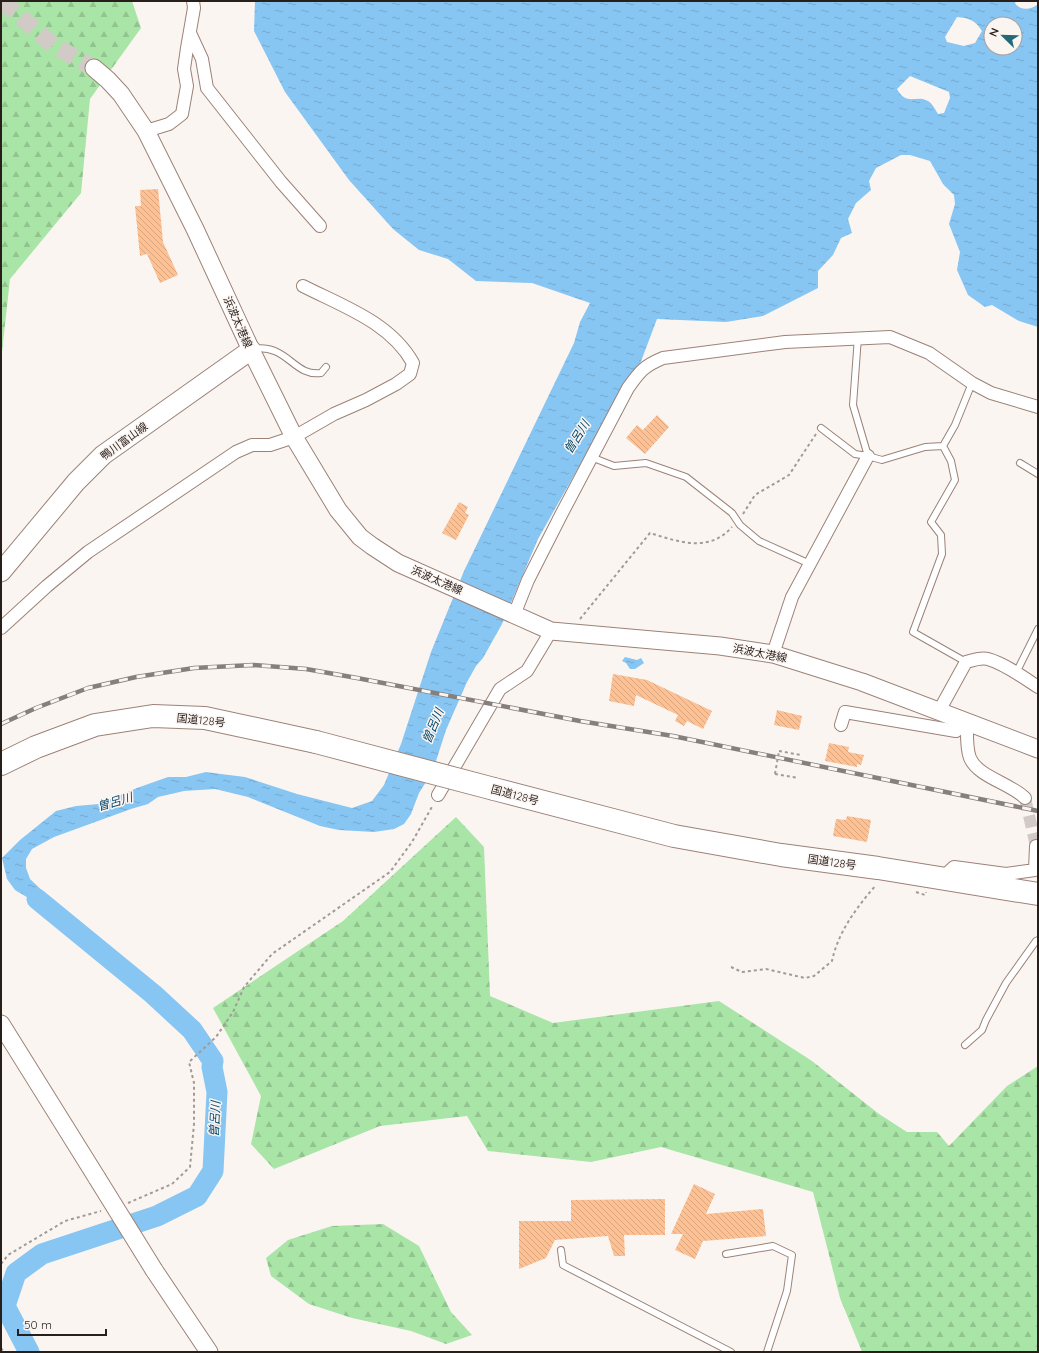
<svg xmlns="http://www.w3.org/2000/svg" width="1039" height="1353" font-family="Quicksand,'Noto Sans JP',sans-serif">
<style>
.forest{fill:url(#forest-firs)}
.water{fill:url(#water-ripples);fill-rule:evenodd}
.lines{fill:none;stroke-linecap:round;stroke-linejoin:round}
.river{stroke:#87c5f2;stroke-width:21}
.building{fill:url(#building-back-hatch)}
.street-tunnel{stroke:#d1cac7;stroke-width:12;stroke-dasharray:12 6;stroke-linecap:butt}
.secondary-tunnel{stroke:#d1cac7;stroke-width:17;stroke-dasharray:17 8;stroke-linecap:butt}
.lane-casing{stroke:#9c8277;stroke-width:8}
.street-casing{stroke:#9c8277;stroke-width:14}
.secondary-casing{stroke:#9c8277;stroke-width:19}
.primary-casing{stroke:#9c8277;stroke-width:21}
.highway-casing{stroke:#9c8277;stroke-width:24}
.path{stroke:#a29a96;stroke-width:2;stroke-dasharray:3 3;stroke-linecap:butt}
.lane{stroke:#fff;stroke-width:6}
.street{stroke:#fff;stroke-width:12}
.secondary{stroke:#fff;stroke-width:17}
.primary{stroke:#fff;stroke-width:19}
.highway{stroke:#fff;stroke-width:22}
.rail-casing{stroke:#877f7b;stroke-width:4.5}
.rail{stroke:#fbf5f2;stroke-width:3;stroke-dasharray:9;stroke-linecap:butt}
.secondary-bridge-casing{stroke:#9c8277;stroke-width:19;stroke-linecap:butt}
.highway-bridge-casing{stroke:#9c8277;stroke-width:24;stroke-linecap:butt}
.path-bridge{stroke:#a29a96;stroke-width:2;stroke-dasharray:3 3;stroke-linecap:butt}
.secondary-bridge{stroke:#fff;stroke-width:17}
.highway-bridge{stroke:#fff;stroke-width:22}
.labels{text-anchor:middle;stroke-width:3;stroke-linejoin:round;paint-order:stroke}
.street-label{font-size:11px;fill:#281e1a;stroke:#fbf5f2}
.water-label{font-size:12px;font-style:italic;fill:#084a6e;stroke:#fbf5f2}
</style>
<defs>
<pattern id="forest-firs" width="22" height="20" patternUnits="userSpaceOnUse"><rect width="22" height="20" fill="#a8e5a6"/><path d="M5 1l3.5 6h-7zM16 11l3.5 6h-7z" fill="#91c48e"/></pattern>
<pattern id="water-ripples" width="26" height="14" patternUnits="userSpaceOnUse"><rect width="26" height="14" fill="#87c5f2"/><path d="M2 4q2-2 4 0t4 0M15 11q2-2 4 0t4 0" fill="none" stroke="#75a9cf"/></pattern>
<pattern id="building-back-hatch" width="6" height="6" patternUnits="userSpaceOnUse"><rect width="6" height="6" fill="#fdc194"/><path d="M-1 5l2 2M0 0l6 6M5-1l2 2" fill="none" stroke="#d9a57f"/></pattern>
</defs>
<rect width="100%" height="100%" fill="#fbf5f2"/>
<path class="forest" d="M1,1H132L141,28L90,99L81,193L10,279L1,361Z
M456,817L484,847L490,996L553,1023L719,1001L812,1061L879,1114L907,1132H937L949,1146L1007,1086L1038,1066V1352H862L840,1298L813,1192L661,1147L591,1162L488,1151L467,1116L380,1126L274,1169L251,1144L261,1096L213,1008L343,921Z
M383,1224L419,1246L451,1312L472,1335L446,1344L411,1331L352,1318L309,1304L271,1276L266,1258L288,1240L332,1226Z"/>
<path class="water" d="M255,1H1016L1015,3C1019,11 1032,10 1038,4V327L1019,321L992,305L985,307L968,295L957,270L960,252L949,224L955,204L954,195L943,184L930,161L910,155H901L876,168L869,181L871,190L856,203L848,219L852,233L841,238L833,255L818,271V288L763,316L726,322L657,319L640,364L608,415L538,539L502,624L483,658L476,666L467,682L446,730L436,761L426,782L419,793L411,814L404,824L394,829L374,832L339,830L320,826L248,797L215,789L184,791L158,797L148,804L131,809L54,837L32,849L26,859V868L30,879L52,900L60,921L42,911L30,899L15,890L7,879L2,858L20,840L56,811L76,806L99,804L137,788L168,777H186L206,772L221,774L245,777L297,794L352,808L372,801L384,785L401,744L431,652L464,571L574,343L580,322L590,303L532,283L476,281L448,259L419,250L393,229L349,180L285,92L254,31ZM957,17C969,18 975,20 982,31L975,43L964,46L947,42L945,37ZM991,24H1015V48H991ZM910,76L949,92L950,98L944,113L938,114C935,109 932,103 928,101C916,94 907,107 897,89Z
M625,657L637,660L641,658L644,663L635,669H630L626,663L622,661Z"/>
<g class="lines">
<path class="river" d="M29,1352L5,1306L16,1273L42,1254L157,1216L197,1196L213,1171L217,1092L212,1067L213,1061L192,1030L153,994L37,899"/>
</g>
<path class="building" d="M158,189L163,242L178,275L160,283L147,254L140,256L135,206H141L140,190Z
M657,415L669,427L645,454L626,438L637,425L643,430Z
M459,502L468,507L465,513L469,515L456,540L442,533Z
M613,674L647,680L712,711L703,729L687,721L684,726L675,721L678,715L636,695L634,706L609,701Z
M777,710L802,716L799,730L774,725Z
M829,743L849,747L848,752L864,755L861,765L857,764V767L825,761Z
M847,816L871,820L867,842L833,836L836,819L846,820Z
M694,1184L715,1194L706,1214L763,1209L766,1236L703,1241L695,1259L675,1250L683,1234H671Z
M665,1199V1235H624L625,1256H614L608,1236L555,1240L546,1258L519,1269V1221H571V1200Z"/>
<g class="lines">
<path class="street-tunnel" d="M1025,798L1036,846"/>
<path class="secondary-tunnel" d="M2,1L53,45L94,68"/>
<g class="lane-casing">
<path id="lane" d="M858,337L853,405L868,456L882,460L925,447L943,446
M252,349C288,343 293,377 321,373L326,367
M821,428L855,454L868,456
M591,457L614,466L646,463L686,477L732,513L740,525L759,541L810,564
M1020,463L1038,474
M966,662L913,632L942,554L941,535L931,522L955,480L951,461L943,446L955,425L972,383
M1016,673L1038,629
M965,1045L982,1030L986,1020L1006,983L1036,941L1038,940
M561,1250L563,1265L731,1352
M726,1254L773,1246L792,1255L787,1291L767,1352"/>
</g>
<g class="street-casing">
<path id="street" d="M190,33L202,59L207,88L281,182L320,226
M146,131L169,124L182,114L187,86L184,69L187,48L194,8L193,1
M514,615L528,580L561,515L628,388C640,371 644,366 663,358L785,342L890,337L929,353L972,383L991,393L1038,407
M1,628L47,586L88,552L236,452L252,445H270L294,437L334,414L366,400L396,384L410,374L413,363C390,322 342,306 303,286
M773,654L792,597L868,456
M939,711L966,662C973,660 981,657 988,659C1005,664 1023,677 1038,687
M967,721C967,732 966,748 970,758C978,777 1010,783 1025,798
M841,725L845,712L956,731L967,721
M438,795L500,689L527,671L551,631
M941,879L954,867L1006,874L1035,870L1036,846"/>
</g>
<g class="secondary-casing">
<path id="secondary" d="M94,68L108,80L121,94L146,131L195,229L251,350L294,437L338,510L360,537L372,546L398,563L551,631L720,646L773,654L862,682L1038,749
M1,1024L97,1178
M154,1270L209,1352"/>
</g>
<g class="primary-casing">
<path id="primary" d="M1,572L76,482L103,455L251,350"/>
</g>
<g class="highway-casing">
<path id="highway" d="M1,764L36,747L95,725L153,716L205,718L316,742
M494,789L674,836L781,855L878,868L1038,894"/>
</g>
<path class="path" d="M743,514L755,495L789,475L816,434
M580,619L650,533C679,542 709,553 732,527
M779,751L801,755
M775,774L798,778
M916,892L925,895L926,892
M731,967L742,972L766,969L805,978L814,976L832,961C838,932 857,907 876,885
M128,1203L172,1184L190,1167L194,1124V1083L189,1062L216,1037L233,1012L244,987L272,954L390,872L412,842L433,805
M1,1264L8,1255L65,1221L101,1211
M1,1348L4,1352"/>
<use href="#lane" class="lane"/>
<use href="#street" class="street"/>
<use href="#secondary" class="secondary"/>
<use href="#primary" class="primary"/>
<use href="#highway" class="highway"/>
<g class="rail-casing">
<path id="rail" d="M1,724L36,708L88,688L136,677L194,668L253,665L306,669L357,678L580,721L673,736L1038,811"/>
</g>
<use href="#rail" class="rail"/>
<g class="secondary-bridge-casing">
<path id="secondary-bridge" d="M97,1178L154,1270"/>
</g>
<g class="highway-bridge-casing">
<path id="highway-bridge" d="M316,742L494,789"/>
</g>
<path class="path-bridge" d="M775,774L779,751"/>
<use href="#secondary-bridge" class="secondary-bridge"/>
<use href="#highway-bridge" class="highway-bridge"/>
</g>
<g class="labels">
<g class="street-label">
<text transform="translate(238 322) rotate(66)" y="4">浜波太港線</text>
<text transform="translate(124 441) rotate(-36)" y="4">鴨川富山線</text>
<text transform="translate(437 580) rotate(24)" y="4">浜波太港線</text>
<text transform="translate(760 653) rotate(11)" y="4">浜波太港線</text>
<text transform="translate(201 720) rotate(6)" y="4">国道128号</text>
<text transform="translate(515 795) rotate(15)" y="4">国道128号</text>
<text transform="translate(832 862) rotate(8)" y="4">国道128号</text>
</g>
<g class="water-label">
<text transform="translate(577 437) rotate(-58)" y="4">曽呂川</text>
<text transform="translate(433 726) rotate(-67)" y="4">曽呂川</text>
<text transform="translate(115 802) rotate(-16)" y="4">曽呂川</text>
<text transform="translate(215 1119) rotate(-87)" y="4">曽呂川</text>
</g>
</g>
<rect width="1039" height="1353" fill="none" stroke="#281e1a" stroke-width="4"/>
<g transform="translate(1003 36) rotate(293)"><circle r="19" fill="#fbf5f2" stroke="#a79f9c"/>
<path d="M0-3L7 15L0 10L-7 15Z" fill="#226a77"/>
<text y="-6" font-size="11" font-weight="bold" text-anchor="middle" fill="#281e1a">N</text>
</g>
<path d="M18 1329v6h88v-6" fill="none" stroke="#281e1a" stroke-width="2"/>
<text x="24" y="1329" font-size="12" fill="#281e1a" stroke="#fbf5f2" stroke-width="3" paint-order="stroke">50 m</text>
</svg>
